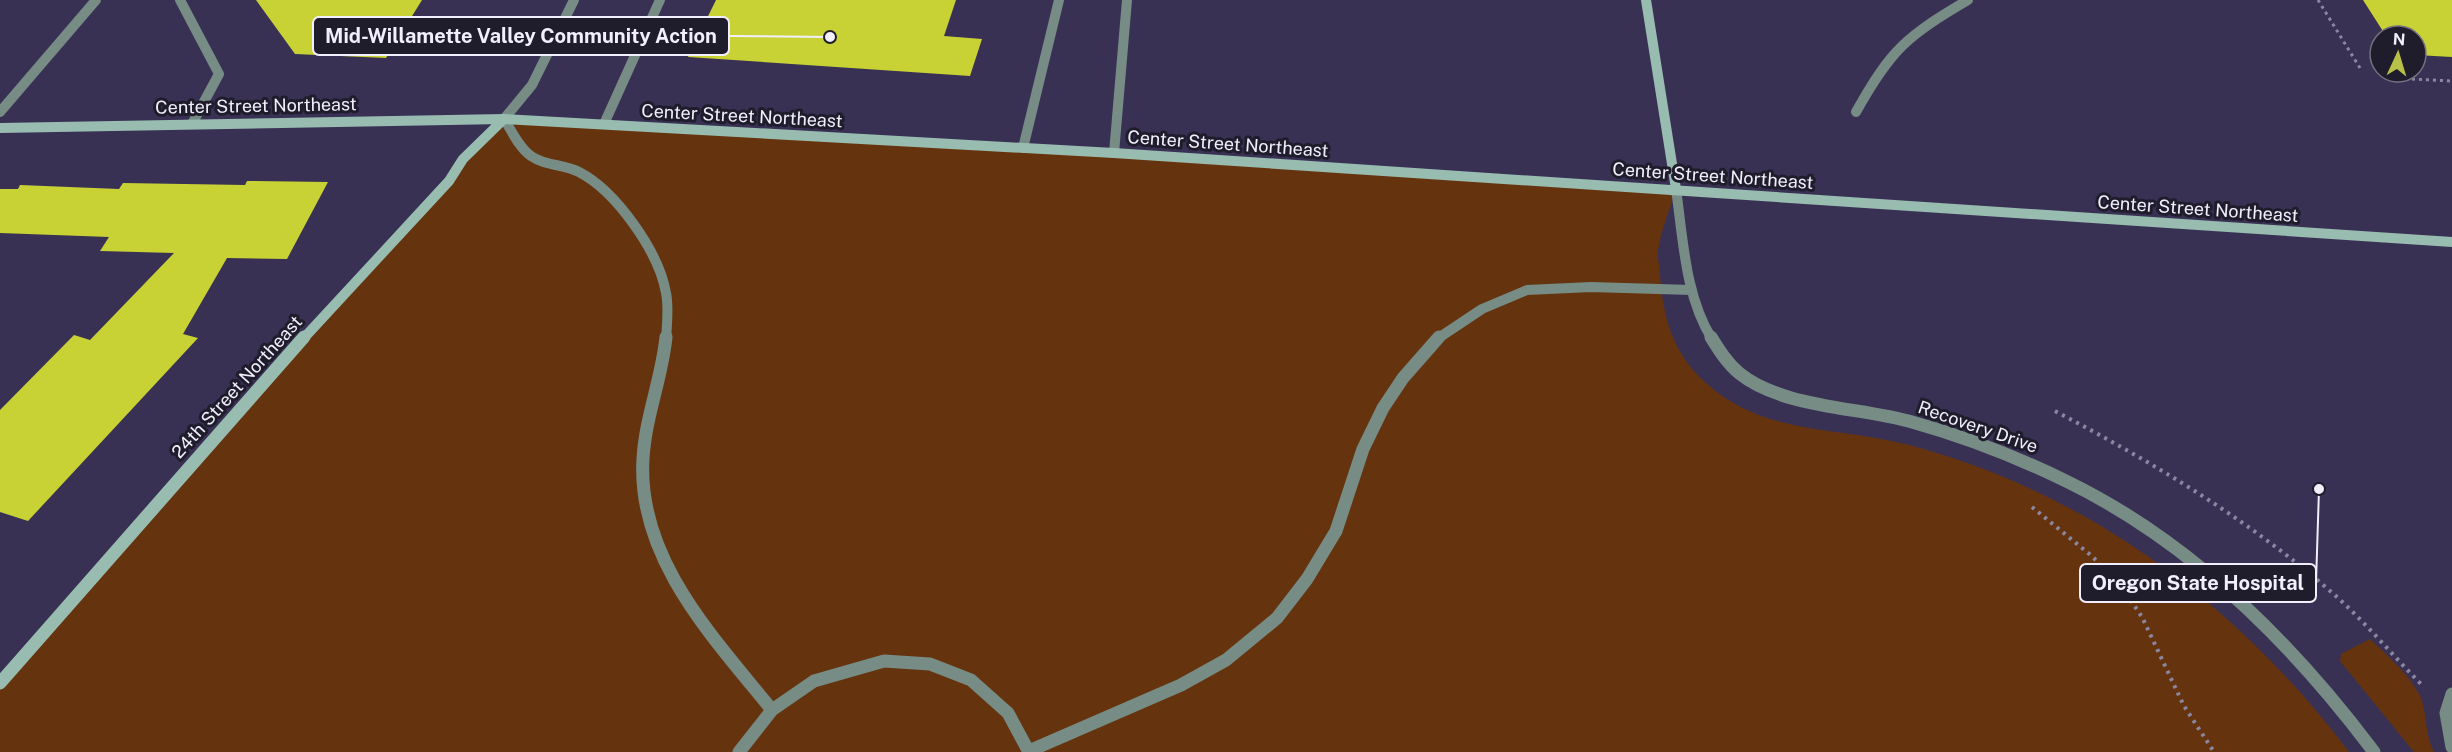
<svg xmlns="http://www.w3.org/2000/svg" width="2452" height="752" font-family="'Public Sans',sans-serif">
<style>
.green{fill:#65340e}
.building{fill:#c8d235}
.lines{fill:none;stroke-linecap:round;stroke-linejoin:round}
.path-far1{stroke:#8c87a1;stroke-width:3;stroke-dasharray:3 4;stroke-linecap:butt}
.path{stroke:#8c87a1;stroke-width:4;stroke-dasharray:3 5;stroke-linecap:butt}
.lane-far1{stroke:#768c85;stroke-width:10}
.lane{stroke:#768c85;stroke-width:13}
.street{stroke:#768c85;stroke-width:10}
.secondary-far1{stroke:#98bcb0;stroke-width:10}
.secondary{stroke:#98bcb0;stroke-width:13}
.labels{text-anchor:middle;stroke-width:6;stroke-linejoin:round;paint-order:stroke}
.street-label{font-size:18px;fill:#f1effd;stroke:#1f1c2c}
.leader{fill:none;stroke:#f1effd;stroke-width:2}
.callout-dot{fill:#f1effd;stroke:#1f1c2c;stroke-width:2}
.callout{fill:#1f1c2c;stroke:#f1effd;stroke-width:2}
.callout-label{font-size:20px;text-anchor:middle;font-weight:bold;fill:#f1effd}
</style>
<rect width="100%" height="100%" fill="#393154"/>
<path class="green" d="M504,119L1676,189C1670,209 1661,230 1658,250C1657,258 1660,267 1660,275C1663,318 1673,354 1706,383C1764,436 1838,426 1909,445C2088,492 2238,605 2349,752H0V683Z
M2370,639C2386,654 2416,681 2422,701C2427,718 2425,735 2434,752H2414L2340,661L2341,654Z"/>
<path class="building" d="M256,0H422L386,58L295,54Z
M716,0H956L944,36L982,39L970,76L688,57Z
M2363,0H2452V57L2416,55V36H2386Z
M247,181L328,182L287,259L227,258L183,334L198,338L28,521L0,512V410L74,335L90,340L174,253L100,251L109,237L0,233V189H18L20,185L119,189L123,183L245,185Z"/>
<g class="lines">
<path class="path-far1" d="M2318,0L2360,68
M2391,78L2452,81"/>
<path class="path" d="M2055,411C2152,462 2246,518 2329,590C2363,619 2391,654 2422,685
M2032,507L2093,557L2129,598L2142,617L2184,706L2214,752"/>
<path class="lane-far1" d="M180,0L219,74L192,124
M574,0L532,85L504,119C512,131 519,148 531,156C545,166 564,164 579,172C616,191 659,252 666,293C669,308 667,324 666,339
M1856,112C1891,49 1907,36 1968,0
M604,124L660,0
M1023,148L1059,0
M1676,189C1683,238 1685,296 1712,339
M1437,339L1482,309L1527,290L1591,287L1692,290"/>
<path class="lane" d="M666,337C662,378 645,418 643,459C637,559 714,638 772,710
M1711,337C1719,350 1727,363 1739,373C1782,408 1859,407 1912,422C1966,437 2017,457 2068,482C2191,542 2293,644 2374,752
M2452,694L2446,713L2452,747
M1029,751L1181,685L1226,660L1277,618L1307,579L1336,531L1363,449L1383,408L1403,378L1439,337
M739,752L772,710L814,681L884,661L930,664L971,680L1008,713L1029,752"/>
<path class="street" d="M0,112L96,0
M1114,153L1127,0"/>
<path class="secondary-far1" d="M1646,0L1676,189
M0,128L504,119L1114,153L2452,242
M303,339L449,181L463,159L504,119"/>
<path class="secondary" d="M0,683L304,337"/>
</g>
<g class="labels">
<g class="street-label">
<text transform="translate(256 106) rotate(-1)" y="6">Center Street Northeast</text>
<text transform="translate(742 116) rotate(3)" y="6">Center Street Northeast</text>
<text transform="translate(1228 144) rotate(4)" y="6">Center Street Northeast</text>
<text transform="translate(1713 176) rotate(4)" y="6">Center Street Northeast</text>
<text transform="translate(2198 209) rotate(4)" y="6">Center Street Northeast</text>
<text transform="translate(237 387) rotate(-48)" y="6">24th Street Northeast</text>
<text transform="translate(1978 427) rotate(19)" y="6">Recovery Drive</text>
</g>
</g>
<path class="leader" d="M830 37L729 36M2319 489L2316 583"/>
<g class="callout-dot">
<circle cx="830" cy="37" r="6"/>
<circle cx="2319" cy="489" r="6"/>
</g>
<g class="callout">
<rect x="313" y="17" width="416" height="38" rx="6"/>
<rect x="2080" y="564" width="236" height="38" rx="6"/>
</g>
<g class="callout-label">
<text x="521" y="43">Mid-Willamette Valley Community Action</text>
<text x="2198" y="590">Oregon State Hospital</text>
</g>
<g transform="translate(2398 54) rotate(4)"><circle r="28" fill="#1f1c2c" stroke="#737080" stroke-width="1.5"/>
<path d="M0-4.5L10 22L0 15L-10 22Z" fill="#b8c147"/>
<text y="-9" font-size="16" font-weight="bold" text-anchor="middle" fill="#f1effd">N</text>
</g>
</svg>
